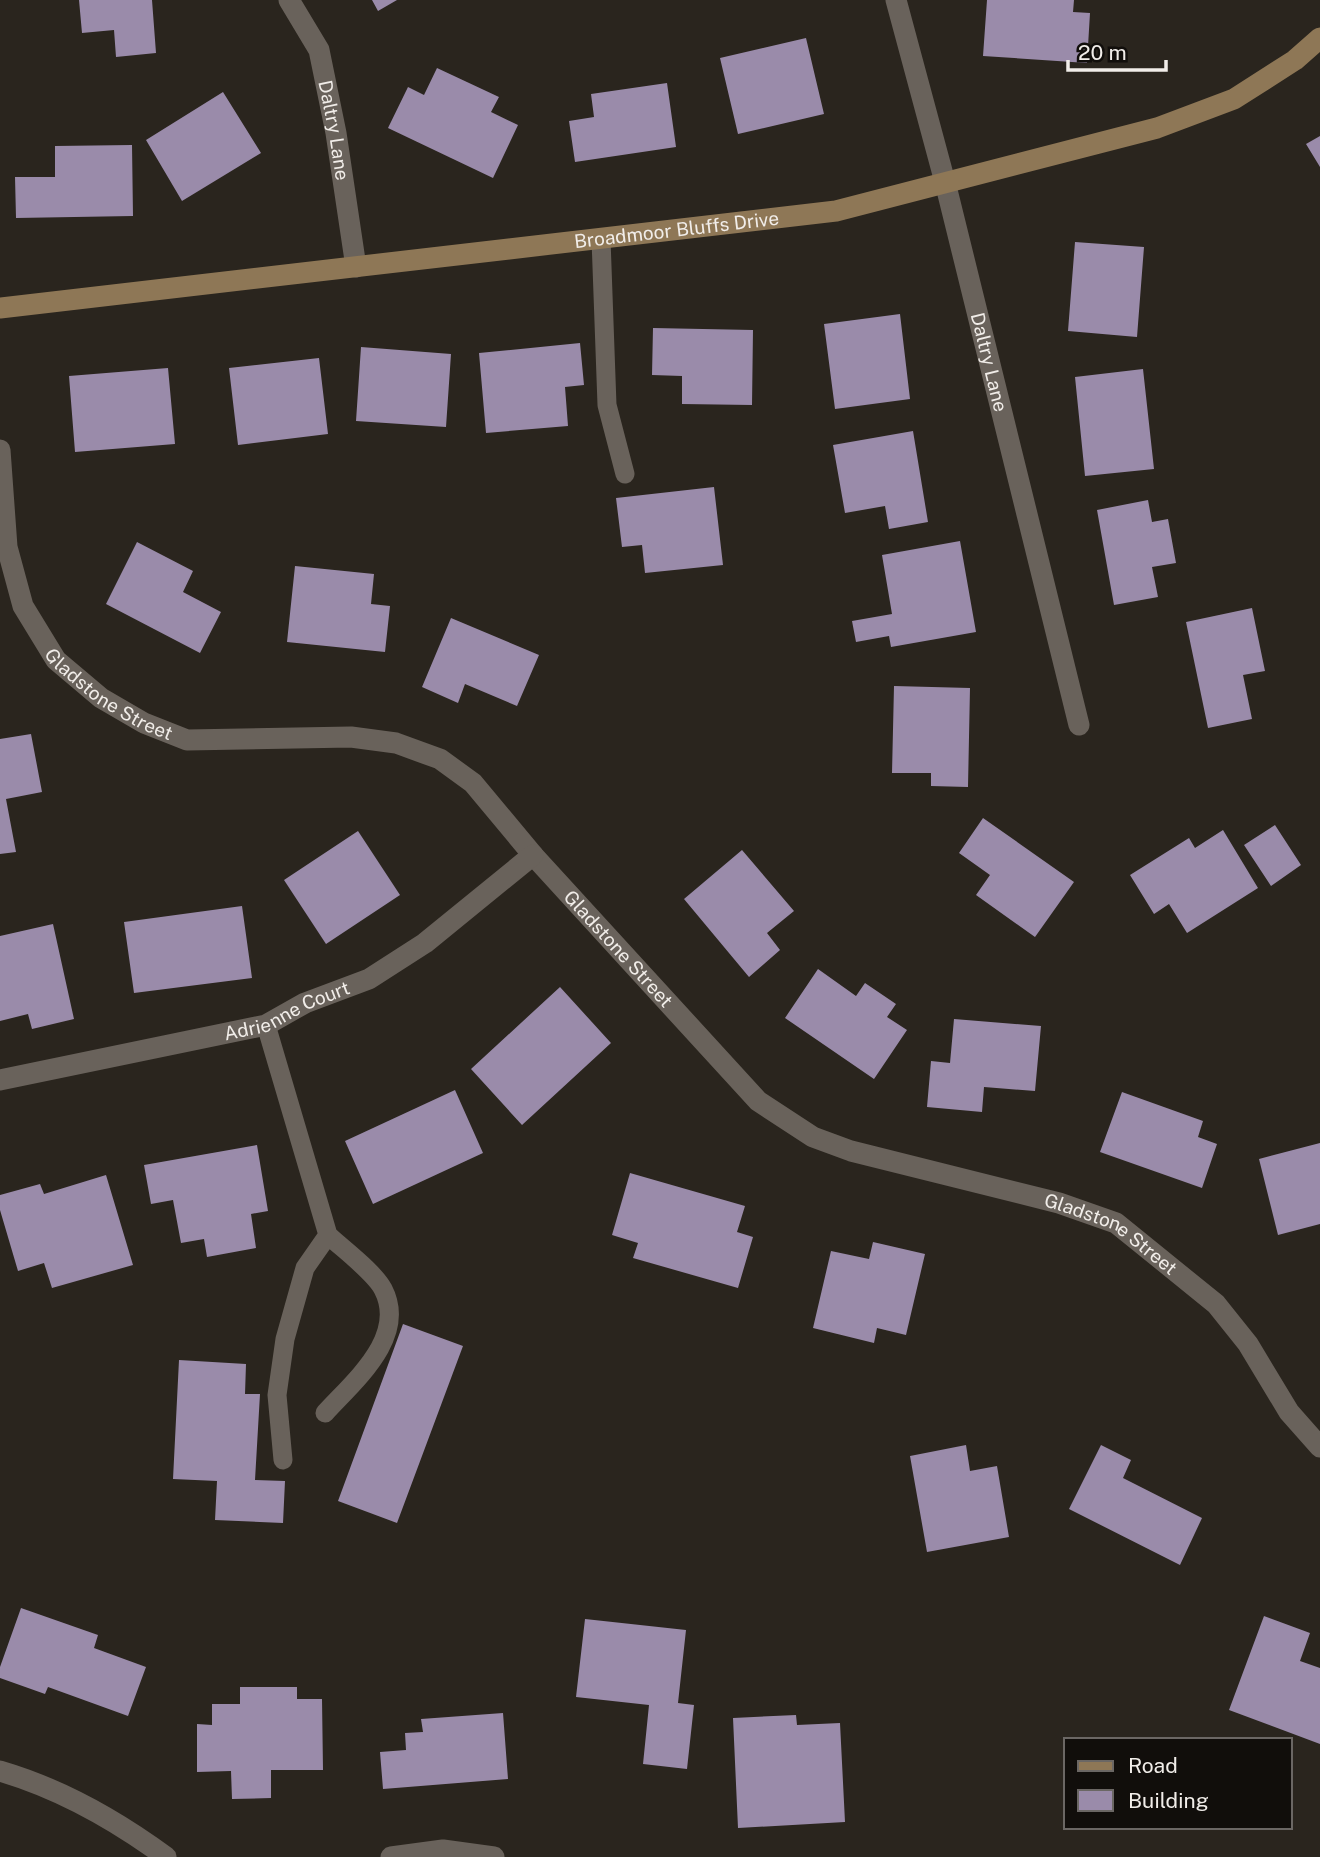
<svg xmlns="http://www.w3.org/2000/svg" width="1320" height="1857" font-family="'Public Sans',sans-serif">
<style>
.building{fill:#9a8baa}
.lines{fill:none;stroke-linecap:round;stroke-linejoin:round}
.lane{stroke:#69625b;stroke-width:19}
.street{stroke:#69625b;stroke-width:21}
.secondary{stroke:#8e7756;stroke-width:21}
.labels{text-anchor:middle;stroke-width:7;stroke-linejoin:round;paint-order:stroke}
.street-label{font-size:19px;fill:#f1ede9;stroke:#110e0b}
</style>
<rect width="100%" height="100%" fill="#2a251e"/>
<path class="building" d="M79,0H152L156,53L116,57L114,30L82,33Z
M372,0H397L378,11Z
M987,0H1074L1073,12L1090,13L1087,63L983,56Z
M806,38L824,114L738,134L720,58Z
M437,68L499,97L491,112L518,125L493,178L388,128L408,87L424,95Z
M667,83L676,147L575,162L569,121L594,117L591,94Z
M223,92L261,153L182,201L146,140Z
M1320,136V167L1306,144Z
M132,145L133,216L16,218L15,177H55V146Z
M1075,242L1144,247L1137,337L1068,331Z
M900,314L910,399L835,409L824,324Z
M653,328L753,330L752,405L682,404V376L652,375Z
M580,343L584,385L565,387L568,426L486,433L479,353Z
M361,347L451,354L446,427L356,421Z
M319,358L328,434L238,445L229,368Z
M168,368L175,444L75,452L69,376Z
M1143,369L1154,469L1085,476L1075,377Z
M913,431L928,522L889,529L885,506L845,513L833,445Z
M714,487L723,565L645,573L642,545L622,547L616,498Z
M1148,500L1152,522L1168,519L1176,563L1152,567L1158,597L1114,605L1097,510Z
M960,541L976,632L891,647L889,636L856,642L852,621L892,614L882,555Z
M137,542L193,571L183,592L221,612L200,653L106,604Z
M295,566L374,574L371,604L390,606L385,652L287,642Z
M1252,608L1265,671L1243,675L1252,719L1208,728L1186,622Z
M451,618L539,655L517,706L465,684L458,703L422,687Z
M894,686L970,688L968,787L931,786V773H892Z
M31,734L42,792L6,799L16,852L0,854V739Z
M983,818L1074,882L1035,937L976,895L990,875L959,853Z
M1275,825L1301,865L1271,886L1244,845Z
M1223,830L1258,888L1187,933L1169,904L1154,914L1130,875L1189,838L1195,848Z
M358,831L400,895L326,944L284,880Z
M742,850L794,911L767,933L780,950L749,977L684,899Z
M242,906L252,978L134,993L124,922Z
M53,924L74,1019L32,1029L28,1014L0,1021V936Z
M818,969L856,996L865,983L896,1004L887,1017L907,1030L874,1079L785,1018Z
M560,987L611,1043L522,1125L471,1069Z
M954,1019L1041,1026L1035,1091L984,1087L982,1112L927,1107L931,1061L950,1063Z
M455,1090L483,1153L373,1204L345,1141Z
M1122,1092L1203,1121L1198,1137L1217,1144L1202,1188L1100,1152Z
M1320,1143V1224L1278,1235L1259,1159Z
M257,1145L268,1211L251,1214L256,1248L207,1257L204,1239L181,1243L173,1200L151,1204L144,1165Z
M630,1173L745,1206L737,1232L753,1237L738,1288L633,1258L638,1243L612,1235Z
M106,1175L133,1265L52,1288L44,1263L18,1271L0,1210V1195L40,1184L44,1194Z
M873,1242L925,1254L906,1335L877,1328L874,1343L813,1328L831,1251L869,1259Z
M403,1324L463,1346L397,1523L338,1501Z
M179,1360L246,1364L245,1394H260L255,1480L285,1481L283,1523L215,1520L217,1481L173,1479Z
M966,1445L970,1471L997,1466L1009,1537L927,1552L910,1456Z
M1101,1445L1131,1460L1123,1478L1202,1518L1180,1565L1069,1509Z
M21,1608L98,1635L94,1648L146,1667L128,1716L48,1687L45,1694L0,1678V1667Z
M1264,1616L1310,1633L1300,1661L1320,1668V1744L1229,1710Z
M585,1619L686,1630L678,1703L694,1705L687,1769L643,1764L649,1705L576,1697Z
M240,1687H297V1699H322L323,1770H271V1798L232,1799L231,1771L197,1772V1724L212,1725V1704H240Z
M503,1713L508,1779L383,1789L380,1752L406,1750L405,1733L423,1732L421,1719Z
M796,1715L797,1725L840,1723L845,1822L738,1828L733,1718Z"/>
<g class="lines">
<path class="lane" d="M601,239L607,405L625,474
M266,1025L328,1235L305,1268L285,1339L277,1395L283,1460
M325,1413C354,1381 408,1337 383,1289C374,1272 343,1249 328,1235"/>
<g class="street">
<path id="s1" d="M289,0L319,50L336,133L356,267"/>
<path id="s2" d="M896,0L945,182L1079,725"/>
<path id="s3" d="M0,450L7,547L23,606L56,660L101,698L144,723L187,740L351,737L396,743L440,759L473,783L533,855L758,1101L813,1137L851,1151L1059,1203L1116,1223L1216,1304L1248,1344L1289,1412L1320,1447"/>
<path id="s4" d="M0,1080L266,1025L305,1003L369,979L425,943L533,855"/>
<path d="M0,1771C58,1788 117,1821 166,1857"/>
<path d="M391,1857L443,1850L494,1857"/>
</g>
<path class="secondary" id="s5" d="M0,308L836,211L1157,128L1234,99L1295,60L1320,38"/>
</g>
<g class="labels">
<g class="street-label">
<text dy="7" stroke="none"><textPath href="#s1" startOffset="140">Daltry Lane</textPath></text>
<text dy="7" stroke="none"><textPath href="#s5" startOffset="681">Broadmoor Bluffs Drive</textPath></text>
<text dy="7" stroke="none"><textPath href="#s2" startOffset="374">Daltry Lane</textPath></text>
<text dy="7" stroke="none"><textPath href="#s3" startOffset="285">Gladstone Street</textPath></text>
<text dy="7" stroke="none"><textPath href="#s3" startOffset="894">Gladstone Street</textPath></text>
<text dy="7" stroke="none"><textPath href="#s4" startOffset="296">Adrienne Court</textPath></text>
<text dy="7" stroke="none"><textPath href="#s3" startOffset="1482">Gladstone Street</textPath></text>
</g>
</g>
<rect x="1064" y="1738" width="228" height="91" fill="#110e0b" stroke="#6b6764" stroke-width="2"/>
<rect x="1078" y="1761" width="35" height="10" fill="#8e7756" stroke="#6b6764" stroke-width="2"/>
<text x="1128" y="1773" font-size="21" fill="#f1ede9">Road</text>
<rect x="1078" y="1790" width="35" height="21" fill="#9a8baa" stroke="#6b6764" stroke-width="2"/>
<text x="1128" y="1808" font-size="21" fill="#f1ede9">Building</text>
<path d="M1068 60v10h98v-10" fill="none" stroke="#f1ede9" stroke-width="3.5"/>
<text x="1078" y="60" font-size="21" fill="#f1ede9" stroke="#110e0b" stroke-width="5" paint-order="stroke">20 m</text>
</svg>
